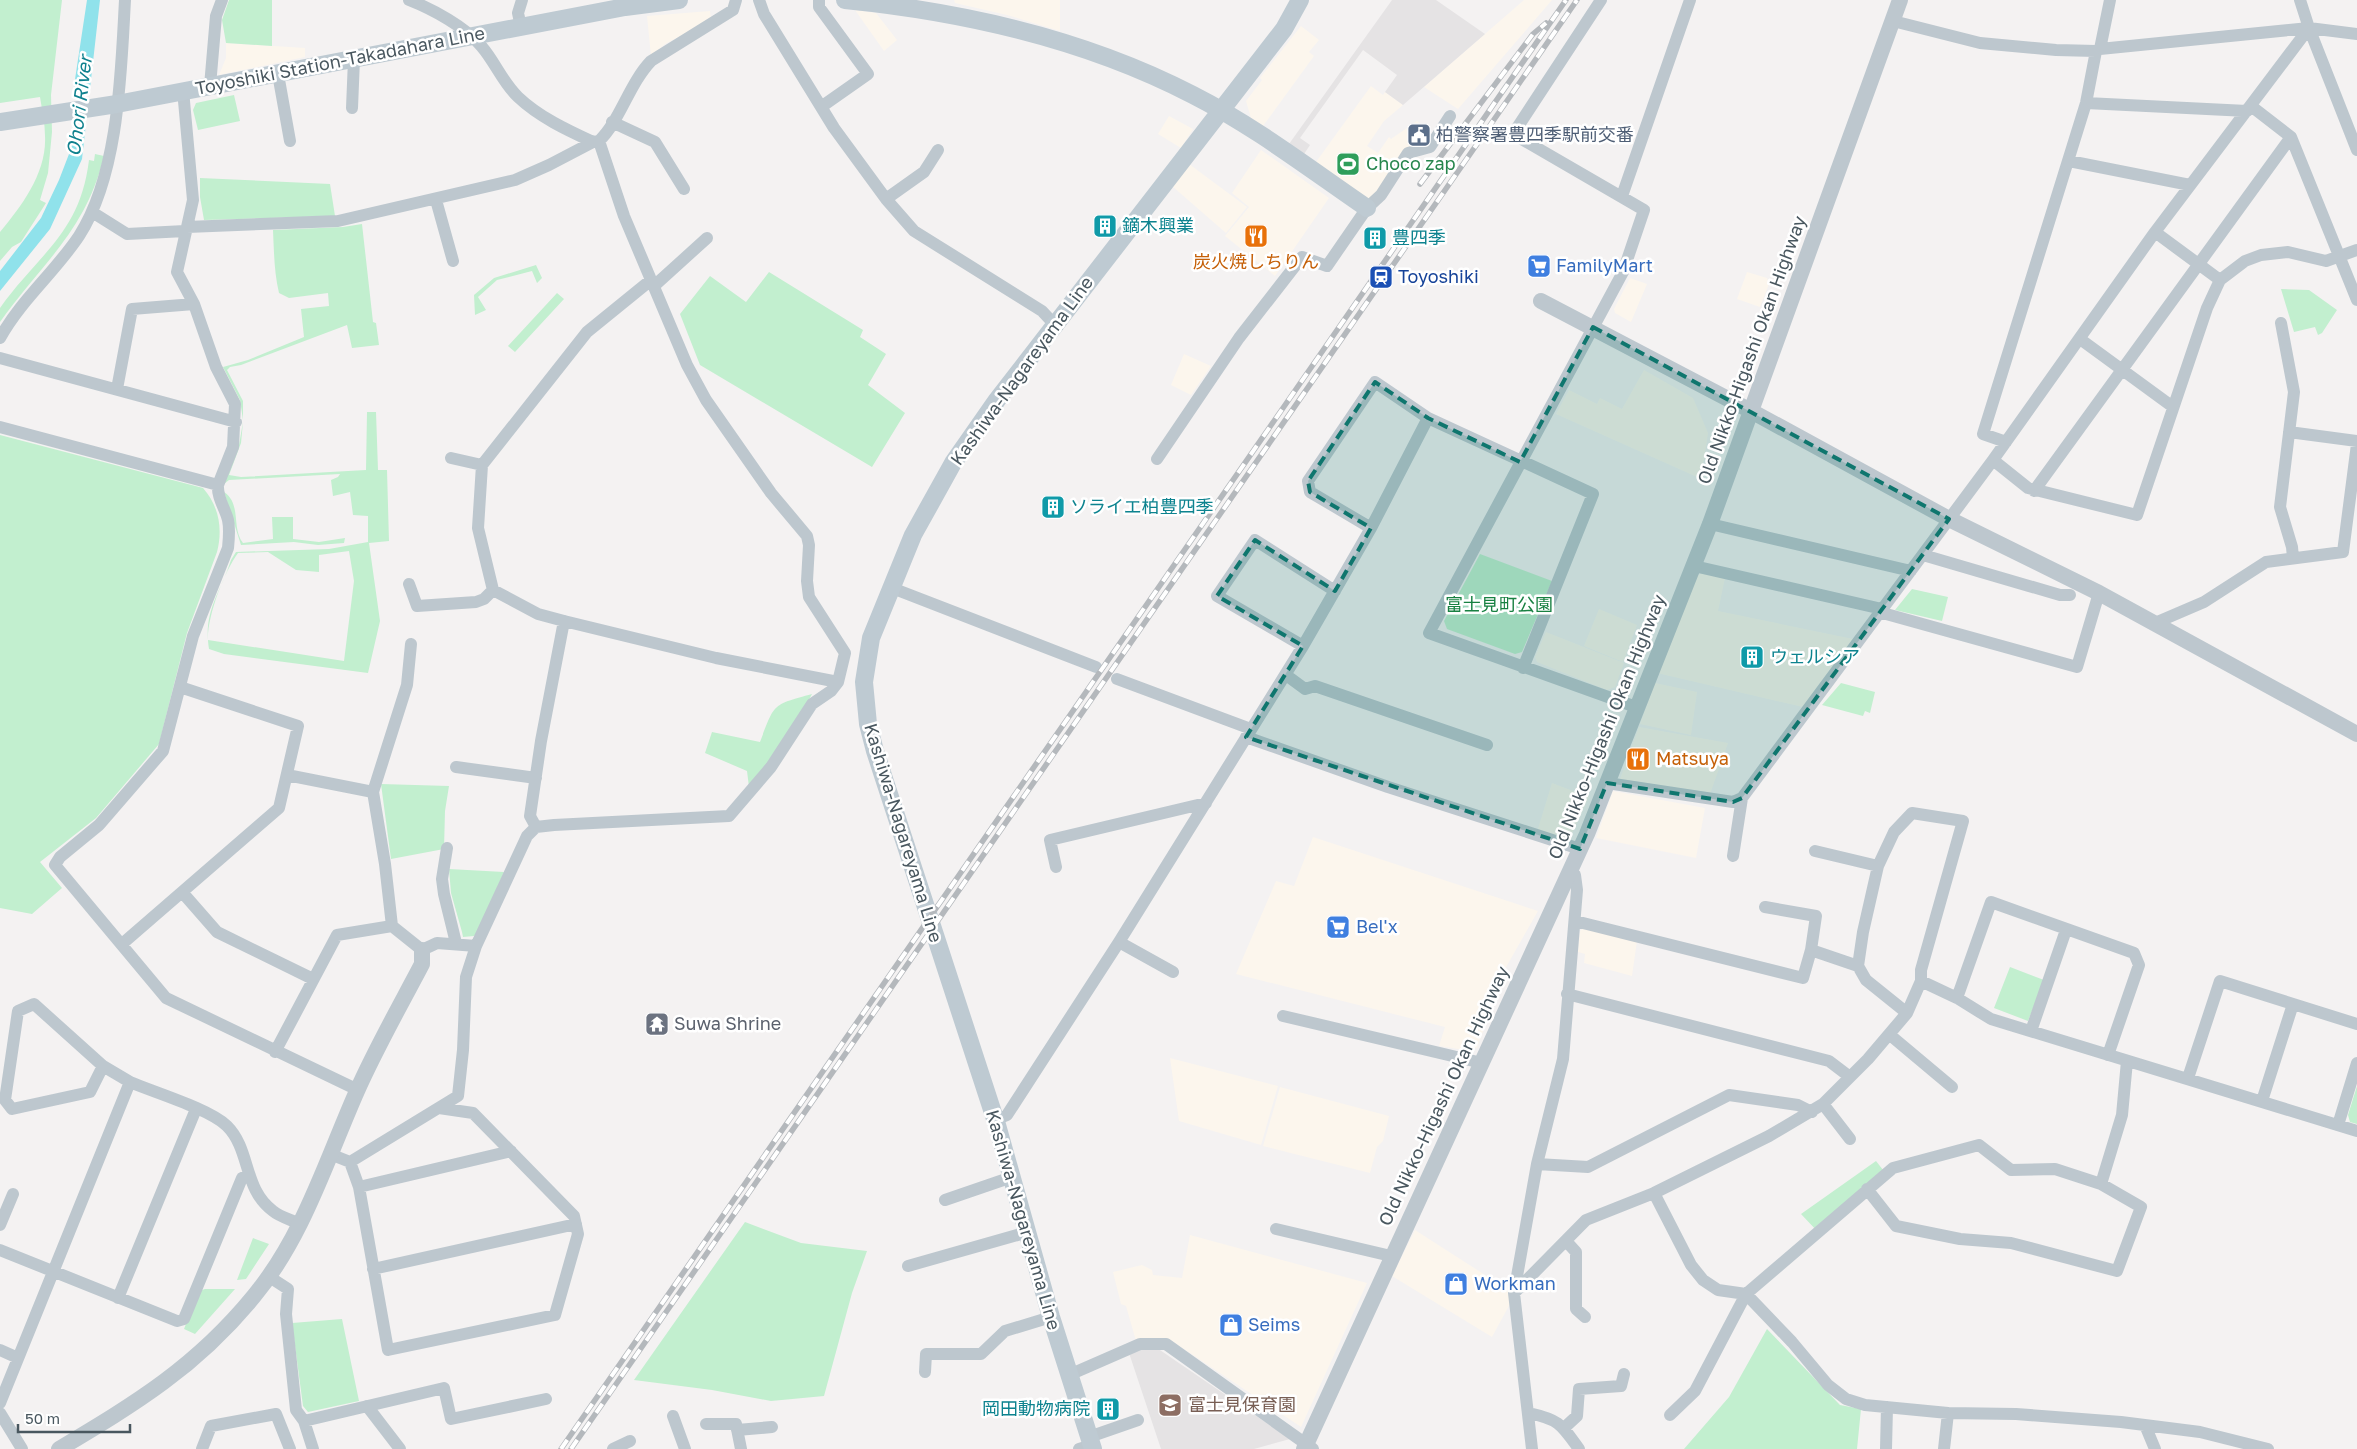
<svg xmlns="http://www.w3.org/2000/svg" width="2357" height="1449" font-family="'Golos Text','Noto Sans JP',sans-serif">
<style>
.commercial{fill:#fcf6ed}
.education{fill:#e5e3e4}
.green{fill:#c2efcf;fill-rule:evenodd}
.water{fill:#90e2eb}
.pier{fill:#f4f2f2}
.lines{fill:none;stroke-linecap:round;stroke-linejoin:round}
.minor{stroke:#bdc7ce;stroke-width:12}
.tertiary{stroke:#bdc7ce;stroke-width:16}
.secondary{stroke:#becad2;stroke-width:18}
.rail-casing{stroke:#b4b8bc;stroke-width:5.5}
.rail{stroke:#fff;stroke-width:4;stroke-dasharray:11;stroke-linecap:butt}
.marked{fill:#0f766e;fill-opacity:0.2;stroke:#0f766e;stroke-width:4;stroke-dasharray:10 6;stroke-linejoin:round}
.labels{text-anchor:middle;stroke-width:5;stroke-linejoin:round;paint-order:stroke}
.street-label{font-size:18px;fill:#49575f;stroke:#fff}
.service-label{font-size:18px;fill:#4e5e75;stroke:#fff;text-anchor:start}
.leisure-label{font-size:18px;fill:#27864d;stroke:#fff;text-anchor:start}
.culture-label{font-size:18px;fill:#0d838f;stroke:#fff;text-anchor:start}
.food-label{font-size:18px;fill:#c56008;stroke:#fff}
.shop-label{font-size:18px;fill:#366cbe;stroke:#fff;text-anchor:start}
.transit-label{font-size:18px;fill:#164399;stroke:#fff;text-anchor:start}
.park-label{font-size:18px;fill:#198142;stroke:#fff}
.worship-label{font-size:18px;fill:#5b616d;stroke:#fff;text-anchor:start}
.education-label{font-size:18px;fill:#785e54;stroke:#fff;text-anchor:start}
.water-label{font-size:19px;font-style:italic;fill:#0f818e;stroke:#fff}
</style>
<rect width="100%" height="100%" fill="#f4f2f2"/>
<path class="commercial" d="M954,0H1060V31L1007,15L955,3Z
M1524,0H1552L1458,109L1424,87Z
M855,10L876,13L897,40L884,51Z
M710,11L711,20L665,44L651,56L647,16Z
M1301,26L1319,40L1309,52L1314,56L1263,126L1251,118L1246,101L1262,80L1260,78Z
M226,43L305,48V57L219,75L226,58Z
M1371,86L1383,95L1385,92L1403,105L1384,121L1367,146L1378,153L1389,137L1391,139L1417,121L1431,132L1376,197L1368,199L1316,162Z
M1169,116L1193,129L1181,148L1158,134Z
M1261,150L1329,198L1275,276L1225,236L1249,207L1232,193Z
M1189,164L1247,207L1226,233L1172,186Z
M1747,272L1767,278L1769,284L1760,307L1737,299Z
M1630,278L1647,284L1631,322L1615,313L1614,309Z
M1184,354L1211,366L1191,395L1171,385Z
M1644,370L1693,398L1708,433L1704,460L1697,477L1556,414L1569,390L1597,404L1600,398L1622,409Z
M1702,573L1725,578L1718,611L1853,639L1803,707L1657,673L1697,576Z
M1599,609L1637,625L1623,662L1584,646Z
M1546,632L1624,663L1615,687L1607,690L1537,662L1535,657Z
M1655,683L1697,692L1691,735L1640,724Z
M1639,727L1728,743L1710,794L1620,779Z
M1552,783L1589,797L1569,840L1537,832Z
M1613,791L1705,808L1696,858L1596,838Z
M1313,837L1538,911L1505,969L1477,1048L1465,1050L1439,1046L1445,1027L1236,974L1276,881L1294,886Z
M1585,927L1637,941L1632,976L1584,963L1585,954L1578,952L1580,931Z
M1170,1058L1278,1086L1261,1145L1179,1121Z
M1280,1087L1389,1116L1383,1141L1377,1147L1370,1173L1263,1146Z
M1415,1230L1510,1291L1511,1302L1492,1337L1392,1276Z
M1190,1235L1367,1283L1301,1427L1169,1339L1136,1341L1126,1306L1121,1304L1113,1272L1142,1265L1152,1270L1153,1275L1182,1278Z"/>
<path class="education" d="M1392,0H1436L1485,34L1403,105L1385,92L1397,75L1363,50L1300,138L1310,145L1304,154L1289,144Z
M1157,1348L1290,1439L1254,1449H1161L1129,1353L1139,1349Z"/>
<path class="green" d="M0,0H62L51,95L52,132L48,173L40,200L46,203L21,242L12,247L0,261V232C22,206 47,172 45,136C45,123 42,110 40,97L0,103Z
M229,0H272V46L226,43L222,20Z
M234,95L240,121L198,130L193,110L196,103Z
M95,154L104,156C86,231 42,263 0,322V308C39,253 80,234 89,160L94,161Z
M200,178L330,184L335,216L204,220L200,197Z
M362,224L373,322L376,323L379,345L352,348L347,325L241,365L230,367L227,370L243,401V420L240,400L223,367L248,360L304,337L301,309L329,306L328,293L289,298L279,293C274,272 274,251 273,230L343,227Z
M536,265L542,278L537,283L532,271L497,280L478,297L486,310L475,315L474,295L494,278Z
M769,272L863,330L860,337L886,354L868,385L905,413L872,467L700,365L680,314L710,276L746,302Z
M2281,289L2309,290L2337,310L2322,333L2318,335L2315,327L2294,332Z
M557,293L564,299L515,352L508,346Z
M367,412H376L378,470H387L389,541L369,543L380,621L368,673L224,654L209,649C203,611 220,594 231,560L236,552L329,549L368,542V516L353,515L350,492L333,496L331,480L338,477L340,474L229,480L224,484L239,445L243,422L241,443L229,475L241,477L366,470ZM349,551L354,581L344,661L208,640C207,617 224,572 238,553L268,552L296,570L319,572V555Z
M0,435L203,488C219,506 223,529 217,552L187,633L159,744L96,818L40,862L62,888L32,914L0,908Z
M224,492C242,504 231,528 243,543L273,539L272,517H293V539L319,542L345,538L344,543L318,545L294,542L241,545Z
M1480,554L1552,581L1522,652L1515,654L1447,629L1444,621Z
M1912,589L1948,597L1942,621L1895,610Z
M1841,683L1875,692L1870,713L1865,711L1863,716L1822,705Z
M812,694L773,767L749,787L747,771L705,753L712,732L760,742C775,703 772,705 812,694Z
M381,784L449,786L445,811L444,849L391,859Z
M449,869L504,872L477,933L474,936L463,937L462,932L451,893Z
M2010,967L2044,980L2028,1021L1994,1008Z
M2357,1086V1124L2350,1122L2348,1115Z
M1876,1161L1887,1175L1818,1232L1801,1214Z
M745,1222L801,1243L867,1251L852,1293L824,1396L771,1401L712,1390L634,1380Z
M253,1238L269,1244L246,1279L237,1280Z
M205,1289H235L195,1334L184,1329L199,1291Z
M342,1319L359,1401L308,1412L303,1406L292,1323Z
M1767,1329L1840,1405L1861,1409L1857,1449H1684L1729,1397Z"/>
<path class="water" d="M87,0H100L82,159L50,229L0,291V271L41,218L59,180L69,154L74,86Z"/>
<path class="pier" d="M93,88L88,129L69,132L72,92Z"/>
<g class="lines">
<path class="minor" d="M759,0L764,14L834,128L886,199L914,231L1042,311L1055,325
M819,0V7L868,74L821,107
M1601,0L1513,134L1644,210L1623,272L1429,633L1636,707
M2300,0L2309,28L2357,150
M1893,21L1980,43L2056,50L2096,51L2100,49L2309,28L2357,34
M521,27L518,13L522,0
M2100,49L2110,0
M278,74L290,141
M210,86L216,16L222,0
M183,90L193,200L177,272L194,304L216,367L235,404L233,447L218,485
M2086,103L2247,111
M2251,106L2291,137L2357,300
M352,108L354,59
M612,122L655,142L684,189
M599,141C620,121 629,84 651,61L733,10L736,0
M2069,161L2190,185
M1622,196L1690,0
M886,199L924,172L938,150
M436,200L453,261
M92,212L127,234L185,231
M187,227L338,221L515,180L549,165L593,142
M2155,232L2220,280
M651,280L587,332L482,465L478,528L493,590L538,614L564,621L716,658L838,682
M654,286L707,238
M2281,323L2294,392L2280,507L2292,547L2293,558
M0,338C21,300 55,272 79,236C119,174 121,72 125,0
M2080,339L2173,407
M0,358L236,422
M117,389L132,309L194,304
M0,427L218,485C217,498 225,508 228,520C230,529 229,538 228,548L193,636L163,751L99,825L60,857L55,865L166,998L358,1090
M2289,432L2357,441
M2006,442L1983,434L2086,103L2096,51
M451,458L482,465
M1157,459L1239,338L1302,257L1327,266L1367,208L1381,195L1408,153L1430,147L1450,116
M1993,460L2028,488L2137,515L2207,308L2220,280L2245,261L2261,255L2288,252L2326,261L2357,250
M2034,491L2291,137
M1710,524L1911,571
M1371,528L1310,492L1308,481L1375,382L1428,418
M1923,555L2060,595H2070
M1694,566L1882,609
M409,584L417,606L476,602L484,599L493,590
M892,588L1096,667
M1879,612L2077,667L2099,593
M2155,623L2204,602L2266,562L2343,552L2357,444
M1303,646L1217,596L1255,540L1335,591
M1286,675L1305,689L1315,686L1487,745
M1117,679L1251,729
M1246,737L1388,787L1580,849
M456,767L536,778
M287,775L373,792L385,864L392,926L422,950L437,943L476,946
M1607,783L1733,802L1742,798L1993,460L2155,232L2309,28
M373,792L407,685L411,644
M536,827L530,816L541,741L564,621
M447,848L442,879L444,894L456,943
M1815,851L1878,866
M1733,856L1742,798
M1056,867L1050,840L1206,803
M182,892L217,932L313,979
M1765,907L1816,916L1811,950L1858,966
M1575,921L1803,978L1811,950
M1119,942L1173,972
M122,944L279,808L298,726L180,687
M1921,981L1957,998L1991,1019L2357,1131
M1567,994L1829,1061L1850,1077
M1957,998L1991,902L2134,953L2139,965L2108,1055
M1283,1016L1482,1063
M2031,1031L2066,930
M1890,1035L1952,1087
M275,1052L337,935L392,926
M103,1066L34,1004L18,1011L5,1100L12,1109L90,1092L103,1066L130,1082
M2188,1078L2220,981L2357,1024
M2262,1101L2293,1004
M1823,1104L1850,1139
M995,1120L1007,1115L1119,942L1303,646L1371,528L1428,418L1593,494L1523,668
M2338,1125L2357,1063
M330,1154L350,1162L359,1187L388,1350L555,1315L578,1234L574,1216L473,1113L439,1108
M350,1162L458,1096L463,1050L466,977L476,946L527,836L536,827L554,825L729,816L771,767L812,704L831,691L838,682L845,653L809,597L807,581L809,545L807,536L771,493L706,400L687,365L624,216L599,141L593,142C567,130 539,117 518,97C503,83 495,62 482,47C466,27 432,9 409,0
M1537,1164L1588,1167L1729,1095L1798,1105L1812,1112
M359,1187L511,1151
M1867,1189L1896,1226L1960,1239L2011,1243L2117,1271L2141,1207L2101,1184
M1654,1193L1691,1265L1703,1280L1718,1290L1746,1294L1792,1342L1828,1385L1846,1399L1865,1405L1948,1413L2016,1414L2121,1422L2200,1432L2268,1449
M945,1200L1012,1177
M0,1225L13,1194
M1276,1229L1391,1256
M1566,1241L1576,1252V1309L1585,1317
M0,1250L177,1321L184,1319L242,1178L248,1176
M908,1266L1028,1232
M373,1269L576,1224
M268,1276L288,1289L286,1314L296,1410L304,1421L313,1449
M1514,1293L1586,1220L1654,1193L1769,1136L1823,1104L1868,1059L1907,1013L1921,981V970L1963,821L1912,813L1894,832L1878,866L1863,932L1858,966L1866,980L1907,1013
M118,1298L196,1109
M0,1350L18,1358
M925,1372L926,1354H981L1005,1331L1051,1317
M1069,1375L1140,1344H1166L1313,1449
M0,1403L130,1082C153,1092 210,1109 227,1126C251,1150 243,1189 273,1211C280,1217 292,1220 300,1224
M367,1406L400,1449
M0,1413L22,1449
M1529,1413C1560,1420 1561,1424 1579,1449
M1670,1415L1695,1391L1746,1294L1893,1168L1979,1145L2011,1170L2055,1169L2101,1184L2122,1115L2127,1061
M673,1416L685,1449
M304,1421L444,1388L451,1419L546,1399
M706,1424H736L741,1449
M2145,1425L2155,1449
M1564,1428L1577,1416L1579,1389L1621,1386L1624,1374
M737,1430L772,1427
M1089,1437L1138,1420
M202,1449L211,1426L276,1414L290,1449
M613,1449L630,1441
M1079,1449L1092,1445
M1532,1449L1514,1293L1537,1164L1563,1059L1577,890L1575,875L1570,872
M1886,1449L1887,1407
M1944,1449L1948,1413"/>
<path class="tertiary" d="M1541,301L1751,411L1949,519L2099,593L2357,734
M59,1449C136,1403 196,1367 254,1296C303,1237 326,1161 357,1091C376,1048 400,1006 422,964V950
M1304,1449L1587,834L1710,524L1900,0"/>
<path class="secondary" d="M845,0C965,12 1085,39 1193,95C1254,126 1310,169 1367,208
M0,122L117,104L625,7L679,0
M1093,1449L1051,1317L997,1125L875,751L868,724L864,682L871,638L913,535L953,463L997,400L1284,29L1300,0"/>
<g class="rail-casing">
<path id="rail" d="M1420,184L1533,34L1546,23
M561,1449L1566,0
M571,1449L1577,0"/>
</g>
<use href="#rail" class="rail"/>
</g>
<path class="marked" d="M1593,327L1949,519L1742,798L1733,802L1607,783L1580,849L1246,737L1303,646L1217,596L1255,540L1335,591L1371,528L1310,492L1308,481L1375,382L1428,418L1520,462Z"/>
<defs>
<g id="civic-square" transform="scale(1.25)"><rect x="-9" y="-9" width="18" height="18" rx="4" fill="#5c6f8a" stroke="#fff"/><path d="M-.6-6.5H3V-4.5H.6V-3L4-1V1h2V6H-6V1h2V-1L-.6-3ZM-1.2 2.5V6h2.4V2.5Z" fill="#fff"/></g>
<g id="stadium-square" transform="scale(1.25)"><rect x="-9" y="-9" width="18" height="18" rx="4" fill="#2e9e5b" stroke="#fff"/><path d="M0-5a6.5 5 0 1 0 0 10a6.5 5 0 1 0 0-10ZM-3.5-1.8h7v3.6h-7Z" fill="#fff"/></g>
<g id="building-square" transform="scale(1.25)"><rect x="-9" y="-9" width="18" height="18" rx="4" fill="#0f9aa8" stroke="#fff"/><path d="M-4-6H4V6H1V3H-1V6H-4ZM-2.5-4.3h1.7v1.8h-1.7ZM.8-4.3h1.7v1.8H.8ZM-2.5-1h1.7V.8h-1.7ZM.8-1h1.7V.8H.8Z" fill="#fff"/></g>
<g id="restaurant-square" transform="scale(1.25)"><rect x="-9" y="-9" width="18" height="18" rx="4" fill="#e8710a" stroke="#fff"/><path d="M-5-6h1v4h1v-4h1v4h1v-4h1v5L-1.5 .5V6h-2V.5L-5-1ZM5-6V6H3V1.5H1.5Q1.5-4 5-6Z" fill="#fff"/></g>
<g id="supermarket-square" transform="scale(1.25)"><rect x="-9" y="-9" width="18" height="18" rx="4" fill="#3f7fe0" stroke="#fff"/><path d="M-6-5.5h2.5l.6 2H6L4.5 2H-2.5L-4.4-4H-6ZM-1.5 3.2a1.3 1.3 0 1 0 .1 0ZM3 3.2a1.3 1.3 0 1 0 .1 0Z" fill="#fff"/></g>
<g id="station-square" transform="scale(1.25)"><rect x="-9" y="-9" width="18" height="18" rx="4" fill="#1a4fb4" stroke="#fff"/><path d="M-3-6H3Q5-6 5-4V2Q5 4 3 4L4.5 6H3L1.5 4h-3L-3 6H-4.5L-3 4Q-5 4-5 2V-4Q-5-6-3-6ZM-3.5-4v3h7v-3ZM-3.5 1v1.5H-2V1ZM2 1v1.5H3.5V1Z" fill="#fff"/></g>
<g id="temple-square" transform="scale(1.25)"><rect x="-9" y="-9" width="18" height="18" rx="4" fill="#6b7280" stroke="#fff"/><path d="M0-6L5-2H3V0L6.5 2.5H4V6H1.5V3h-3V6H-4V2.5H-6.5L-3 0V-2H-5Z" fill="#fff"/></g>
<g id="shop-square" transform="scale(1.25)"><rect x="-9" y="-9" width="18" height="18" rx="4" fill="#3f7fe0" stroke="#fff"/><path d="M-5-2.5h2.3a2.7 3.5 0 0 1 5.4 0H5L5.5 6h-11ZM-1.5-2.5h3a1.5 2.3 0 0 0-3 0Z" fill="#fff"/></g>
<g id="school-square" transform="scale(1.25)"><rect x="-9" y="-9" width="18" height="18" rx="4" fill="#8d6e63" stroke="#fff"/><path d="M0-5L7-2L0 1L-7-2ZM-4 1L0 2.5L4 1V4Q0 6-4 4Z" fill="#fff"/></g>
</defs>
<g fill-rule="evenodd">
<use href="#civic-square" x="1419" y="135"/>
<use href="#stadium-square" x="1348" y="164"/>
<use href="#building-square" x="1105" y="226"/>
<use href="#restaurant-square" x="1256" y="236"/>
<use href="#building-square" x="1375" y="238"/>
<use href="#supermarket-square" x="1539" y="266"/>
<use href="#station-square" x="1381" y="277"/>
<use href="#building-square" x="1053" y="507"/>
<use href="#building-square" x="1752" y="657"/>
<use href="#restaurant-square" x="1638" y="759"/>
<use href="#supermarket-square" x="1338" y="927"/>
<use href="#temple-square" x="657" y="1024"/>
<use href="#shop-square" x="1456" y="1284"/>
<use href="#shop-square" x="1231" y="1325"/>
<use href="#school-square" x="1170" y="1405"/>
<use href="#building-square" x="1108" y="1409"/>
</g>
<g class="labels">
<g class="street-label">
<text transform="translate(340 61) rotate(-11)" y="6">Toyoshiki Station-Takadahara Line</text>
<text transform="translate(1752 350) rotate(-70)" y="6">Old Nikko-Higashi Okan Highway</text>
<text transform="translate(1022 371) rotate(-54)" y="6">Kashiwa-Nagareyama Line</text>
<text transform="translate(1607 727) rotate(-68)" y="6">Old Nikko-Higashi Okan Highway</text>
<text transform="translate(903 833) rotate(73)" y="6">Kashiwa-Nagareyama Line</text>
<text transform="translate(1444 1096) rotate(-65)" y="6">Old Nikko-Higashi Okan Highway</text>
<text transform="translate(1023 1220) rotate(74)" y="6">Kashiwa-Nagareyama Line</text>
</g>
<g class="service-label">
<text x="1436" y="141">柏警察署豊四季駅前交番</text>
</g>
<g class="leisure-label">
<text x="1366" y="170">Choco zap</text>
</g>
<g class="culture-label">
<text x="1122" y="232">鏑木興業</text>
<text x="1392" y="244">豊四季</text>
<text x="1070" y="513">ソライエ柏豊四季</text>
<text x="1770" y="663">ウェルシア</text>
<text x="1090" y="1415" text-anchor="end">岡田動物病院</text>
</g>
<g class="food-label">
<text x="1256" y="268">炭火焼しちりん</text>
<text x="1656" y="765" text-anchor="start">Matsuya</text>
</g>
<g class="shop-label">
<text x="1556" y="272">FamilyMart</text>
<text x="1356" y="933">Bel'x</text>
<text x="1474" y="1290">Workman</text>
<text x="1248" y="1331">Seims</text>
</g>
<g class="transit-label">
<text x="1398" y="283">Toyoshiki</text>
</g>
<g class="park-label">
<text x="1499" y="611">富士見町公園</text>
</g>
<g class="worship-label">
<text x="674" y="1030">Suwa Shrine</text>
</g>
<g class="education-label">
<text x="1188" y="1411">富士見保育園</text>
</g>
<g class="water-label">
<text transform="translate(79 106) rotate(-83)" y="7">Ohori River</text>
</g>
</g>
<path d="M18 1424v8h112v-8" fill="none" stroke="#49575f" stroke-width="2.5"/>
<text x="25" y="1424" font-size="15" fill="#49575f" stroke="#ffffff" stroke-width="4" paint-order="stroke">50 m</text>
</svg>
